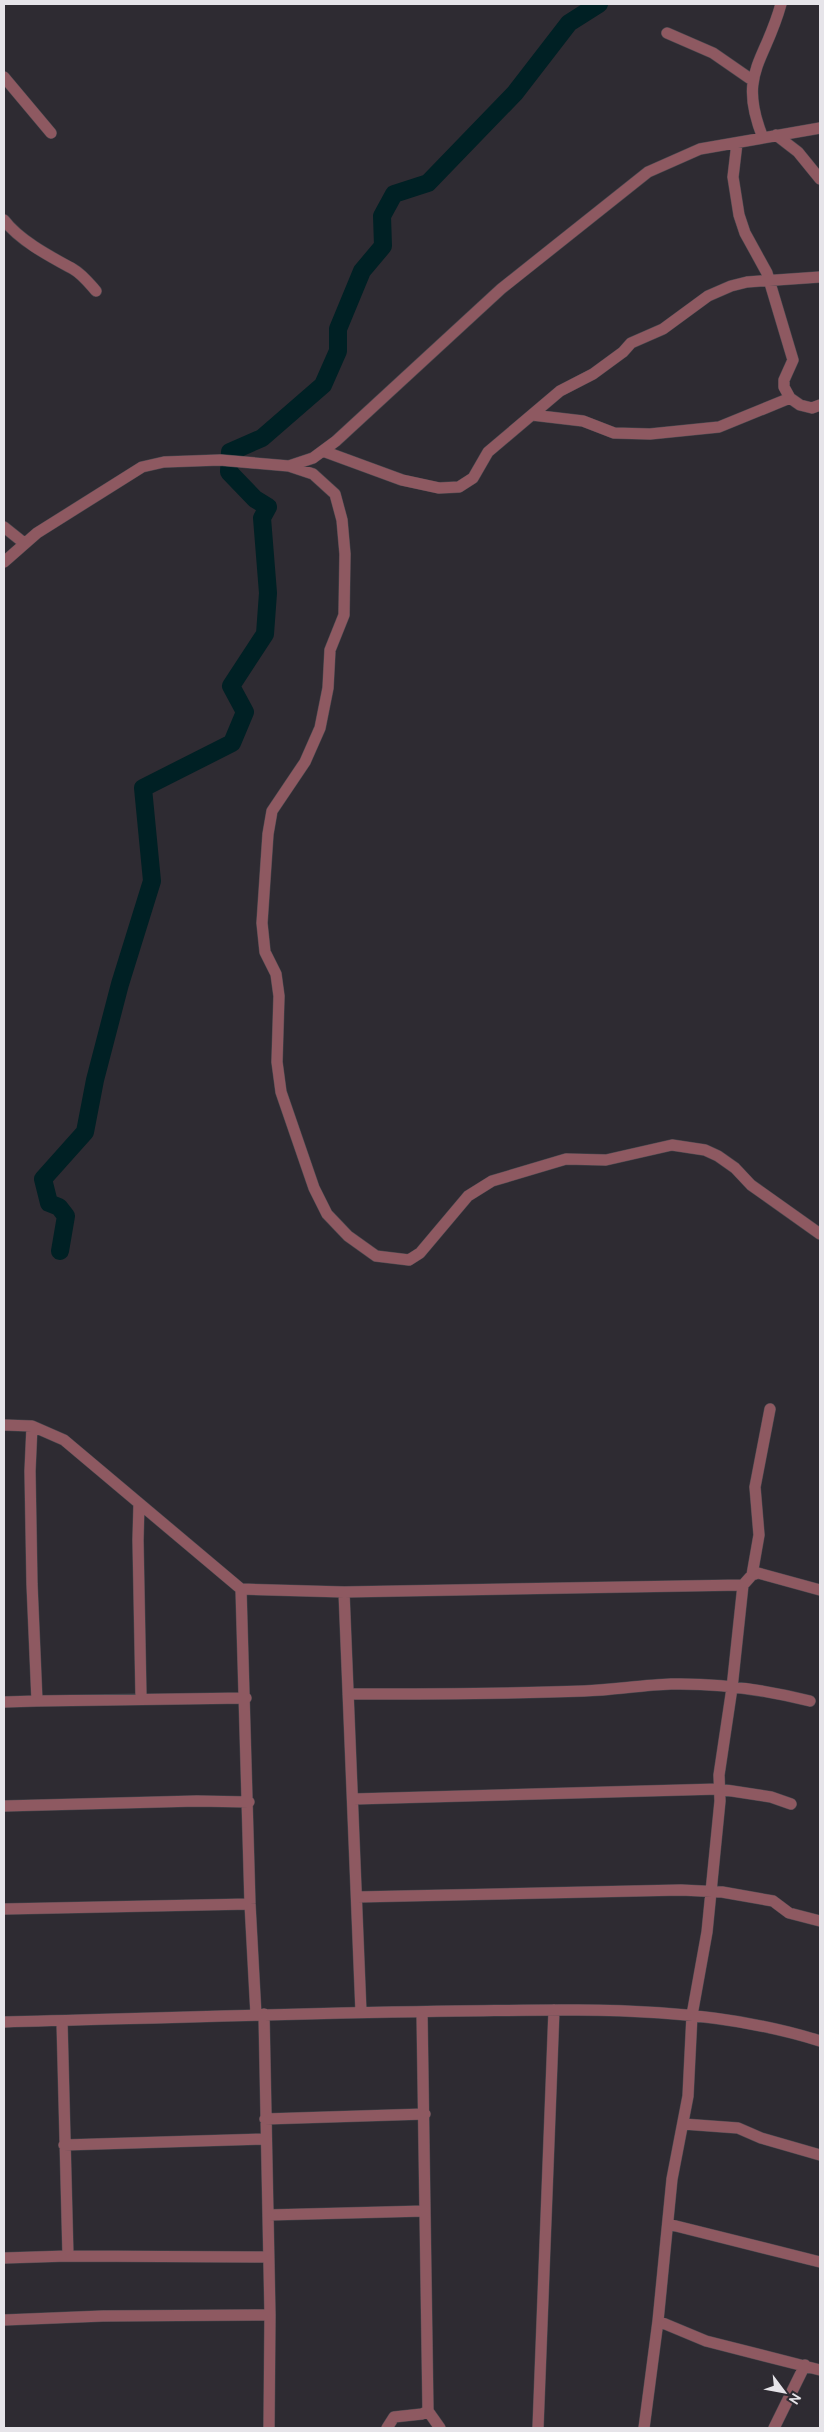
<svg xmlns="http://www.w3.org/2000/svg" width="824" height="2432" font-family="Cabin,sans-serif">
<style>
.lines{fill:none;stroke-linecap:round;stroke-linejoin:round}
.river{stroke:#002024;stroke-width:18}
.street-casing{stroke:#4b494f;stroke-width:12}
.street{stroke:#8e5961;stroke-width:11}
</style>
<rect width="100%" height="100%" fill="#2e2b32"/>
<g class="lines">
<path class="river" d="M60,1251L66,1216L59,1207L49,1203L43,1179L85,1132L95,1080L120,984L152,881L143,788L232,743L245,712L231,686L265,634L268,593L262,518L268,507L255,499L229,472L230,452L262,438L323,385L338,351V329L362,271L383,246L382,216L394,194L428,183L515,93L569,23L599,4"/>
<g class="street-casing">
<path id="street" d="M667,33L713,53L752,80
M4,77L51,133
M776,135L798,152L820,179
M763,138C737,73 765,63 781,4
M737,143L733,177L739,215L745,233L767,273L793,360L784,380V387L790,398L800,405L812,408L820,405
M4,220C20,241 51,257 73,269C82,274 89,283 96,291
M532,415L583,421L614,433L650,434L719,427L790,398
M323,451L402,480L439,488L459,487L473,478L488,452L560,391L593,374L623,352L631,343L663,329L708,296L731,286L747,282L820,277
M289,466L313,474L335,494L342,520L345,554L344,615L330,650L328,688L320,728L305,762L272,811L268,834L262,923L265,952L276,974L279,996L277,1062L281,1092L314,1188L327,1214L348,1236L376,1256L409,1260L420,1253L468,1196L492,1181L566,1159L606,1160L672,1145L705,1150L718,1156L735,1168L751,1185L820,1234
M4,527L24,543
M4,562L37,533L142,467L164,462L220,460L289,466L313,458L336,441L501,289L648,172L700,149L820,128
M4,1425L32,1426
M139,1504L138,1540L141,1697
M752,1575L759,1535L755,1487L770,1409
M241,1589L250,1904L256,2015
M344,1592L361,2012
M348,1694C427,1694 505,1694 584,1691C613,1690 642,1685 671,1684C717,1683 766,1690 810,1701
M246,1698L37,1701L32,1584L30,1471L32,1426L64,1440L241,1589L344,1592L743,1585
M4,1702L37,1701
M354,1799L719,1789L771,1797L791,1804
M4,1806L197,1801L249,1802
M357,1897L681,1890L722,1892L773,1901L789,1913L820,1921
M4,1909L250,1904
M422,2012L428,2411L440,2428
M264,2014L270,2315L269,2428
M62,2021L68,2256L268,2257
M4,2022C155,2018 306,2013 457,2011C578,2010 703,2004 820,2041
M265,2119L425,2114
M683,2124L738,2128L761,2138L820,2155
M64,2145L265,2139
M268,2215L425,2211
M668,2224L820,2262
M4,2258L68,2256
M4,2320L103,2316L270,2315
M658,2321L706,2341L820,2370
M387,2428L394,2417L422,2414L428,2411
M538,2428L554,2010
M644,2428L658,2321L672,2179L688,2096L692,2015L707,1932L720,1801L719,1775L732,1688L743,1585L752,1575L758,1573L820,1590
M774,2428L805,2365"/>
</g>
<use href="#street" class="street"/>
</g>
<rect width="824" height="2432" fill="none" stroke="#e6e4e9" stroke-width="10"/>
<g transform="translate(784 2392) rotate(122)" stroke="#2e2b32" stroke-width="4" paint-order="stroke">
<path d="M0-4L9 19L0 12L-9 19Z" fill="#e6e4e9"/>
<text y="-8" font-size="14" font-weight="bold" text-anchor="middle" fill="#e6e4e9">N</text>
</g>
</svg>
